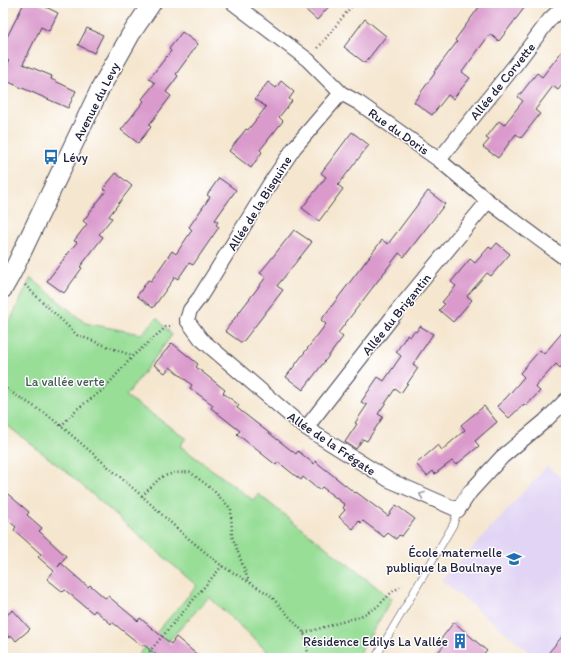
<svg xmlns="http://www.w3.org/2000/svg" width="569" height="661" font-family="Itim,sans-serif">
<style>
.built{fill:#e1d4f4}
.green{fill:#98de97;stroke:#5d8069}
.building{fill:#da9acc}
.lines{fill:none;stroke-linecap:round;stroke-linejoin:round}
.service-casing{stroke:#423f51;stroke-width:8}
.minor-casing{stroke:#423f51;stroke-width:16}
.tertiary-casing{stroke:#423f51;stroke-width:20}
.path{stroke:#423f51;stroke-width:2.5;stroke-dasharray:1 3;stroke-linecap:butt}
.service{stroke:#fff;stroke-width:7}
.minor{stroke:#fff;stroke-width:14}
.tertiary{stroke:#fff;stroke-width:18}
.oneway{stroke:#9c9ca7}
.labels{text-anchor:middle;stroke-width:3;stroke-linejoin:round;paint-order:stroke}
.street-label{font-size:13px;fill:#22223b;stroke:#fff}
.poi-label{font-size:13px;fill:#22223b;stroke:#fff;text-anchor:end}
.park-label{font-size:13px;fill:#455a57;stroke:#fff}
</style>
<rect width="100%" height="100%" fill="#fff"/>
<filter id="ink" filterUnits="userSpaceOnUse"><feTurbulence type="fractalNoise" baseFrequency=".025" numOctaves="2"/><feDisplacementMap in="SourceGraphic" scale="8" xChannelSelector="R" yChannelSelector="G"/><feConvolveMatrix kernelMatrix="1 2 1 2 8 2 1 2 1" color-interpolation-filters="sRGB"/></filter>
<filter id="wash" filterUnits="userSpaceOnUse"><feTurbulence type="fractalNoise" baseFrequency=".012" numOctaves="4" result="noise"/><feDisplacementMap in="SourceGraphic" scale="16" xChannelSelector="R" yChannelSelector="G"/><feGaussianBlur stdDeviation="0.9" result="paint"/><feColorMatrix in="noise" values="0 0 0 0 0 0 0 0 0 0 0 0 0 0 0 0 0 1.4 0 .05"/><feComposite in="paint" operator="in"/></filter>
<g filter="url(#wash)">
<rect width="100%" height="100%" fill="#f5e6cf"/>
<path class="built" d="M547,466L566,482V658H537L441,580L481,539Z"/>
<path class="green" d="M31,278L85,323L141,334L157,318L172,335L126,396L186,438L180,446L253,500L258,494L392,599L361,651V658H274L209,597L153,658H142L139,655L157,632L197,586L69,474L3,422V330L12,317Z"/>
<g id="blocks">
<path class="building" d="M24,3H38L58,13L49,31L41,27L23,64L52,76L51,79L76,91L68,108L4,80L9,61L3,59V45Z
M298,3H332L317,20Z
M482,3H528L499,41L490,34L462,72L470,78L453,99L448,95L432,115L414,102L435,73L434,72L457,42L455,40Z
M365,19L386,36L365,63L344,47Z
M87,28L103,35L94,53L78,45Z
M182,32L198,44L176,74L178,76L166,92L171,96L149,125L151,127L138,143L121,130L144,101L142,99L155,83L149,79L171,51L169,49Z
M566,46V80L558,90L553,86L535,110L540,114L521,138L516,134L498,158L483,147L489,140L486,138L499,121L504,125L523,101L518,97L537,73L542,77Z
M281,81L294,92L289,99L292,101L279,117L283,121L260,150L262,152L251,168L229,151L246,129L248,130L266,107L255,99L268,82L276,88Z
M352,132L369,145L338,185L343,189L319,221L302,208L326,177L321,173Z
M116,173L132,186L109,216L112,218L99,234L103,237L80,267L82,268L64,293L47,281L77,242L74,241L87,224L83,221L106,191L103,189Z
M219,178L236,190L215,220L218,222L216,225L219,227L193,265L189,263L178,279L175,277L153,308L137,296L148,280L151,281L172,251L176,254L192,230L189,227L210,197L207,195Z
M428,191L445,204L404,257L399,253L338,333L343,337L303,390L286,377L326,324L321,320L382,240L388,244Z
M294,230L312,242L277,286L283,290L242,343L225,331L266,277L260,273Z
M497,243L510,254L491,276L487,273L467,296L472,300L453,322L439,310L445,304L442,302L456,286L451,282L470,259L475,263L489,247L492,249Z
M420,326L433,334L413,364L418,368L401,393L395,389L378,414L383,417L367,441L363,439L356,449L345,442L357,424L355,423L367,405L361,402L378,377L384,381L401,356L396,352L407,335L410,337L414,331L416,332Z
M566,328V360L560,368L556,364L535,387L540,391L526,406L524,404L509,418L497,406L506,398L524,377L520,373L540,350L544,354Z
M172,343L198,364L196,367L225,390L223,393L239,405L237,408L296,454L298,451L314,464L315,461L355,493L356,492L388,516L396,505L415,519L402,536L399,535L396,539L388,533L384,537L363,521L361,523L359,521L353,529L339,517L345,510L343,508L345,505L322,487L319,490L303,477L301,480L278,462L276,465L237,434L240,431L211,408L213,405L190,388L192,385L170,367L165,373L154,365Z
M484,406L497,422L475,441L479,446L456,465L452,461L435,474L433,471L427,476L416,464L438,445L442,450L465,430L461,425Z
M3,490L29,512L27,515L42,528L39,531L66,556L58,567L61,563L88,587L90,585L105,598L108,596L138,621L140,618L171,644L176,637L201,658H158L159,657L144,645L142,646L112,622L111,624L95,610L93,613L65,590L63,592L47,579L54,571L38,557L41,554L14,530L16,527L3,516Z
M13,610L30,629L16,641L12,636L10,638L3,630V618Z
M454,622L487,651L480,658H433L446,643L441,639Z
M566,632V658H544Z"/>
</g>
</g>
<g filter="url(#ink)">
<use href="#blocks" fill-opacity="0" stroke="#423f51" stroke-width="1"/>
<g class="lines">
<g class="service-casing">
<path id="service" d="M379,658L377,655L453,525L458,510"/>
</g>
<g class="minor-casing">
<path id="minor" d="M233,3L308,60L341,93L359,103L439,160L488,201L566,259
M341,93L294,148L271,182L200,297L190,310L187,320L201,339L293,418L306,428L389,480L458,510L470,492L502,457L545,421L566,400
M439,160L516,64L550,19L566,4
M306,428L398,310L488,201"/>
</g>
<g class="tertiary-casing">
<path id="tertiary" d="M3,289L12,273L100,89L131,34L152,3"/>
</g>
<path class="path" d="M318,48L354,3
M25,285L77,335L133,356
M3,387L46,414L61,426L142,496L183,534L222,566L270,595L304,633L309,658
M61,426L77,409L104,389L133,356L166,327L173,325
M142,496L161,477L174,473L190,472L212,489L231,509L232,536L249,582
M304,633L359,617L377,607L392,592L403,585
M144,658L222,566"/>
<use href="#service" class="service"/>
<use href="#minor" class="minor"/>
<use href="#tertiary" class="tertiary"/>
</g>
<defs><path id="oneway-chevron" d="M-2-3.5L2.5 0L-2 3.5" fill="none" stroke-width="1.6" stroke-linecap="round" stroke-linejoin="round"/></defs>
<use class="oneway" href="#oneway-chevron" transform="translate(422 495) rotate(-157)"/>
</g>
<defs>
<g id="bus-bare" transform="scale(1.2)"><path d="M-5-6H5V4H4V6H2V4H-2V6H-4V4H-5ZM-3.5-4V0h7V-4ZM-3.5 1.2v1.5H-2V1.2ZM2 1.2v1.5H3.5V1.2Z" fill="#1f6fb2" stroke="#fff" stroke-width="2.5" paint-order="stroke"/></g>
<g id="school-bare" transform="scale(1.2)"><path d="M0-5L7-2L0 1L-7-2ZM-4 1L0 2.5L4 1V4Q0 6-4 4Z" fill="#1f6fb2" stroke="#fff" stroke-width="2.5" paint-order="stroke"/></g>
<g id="building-bare" transform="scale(1.2)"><path d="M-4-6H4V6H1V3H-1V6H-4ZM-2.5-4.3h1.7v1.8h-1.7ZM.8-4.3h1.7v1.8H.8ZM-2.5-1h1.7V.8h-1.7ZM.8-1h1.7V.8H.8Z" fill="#1f6fb2" stroke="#fff" stroke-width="2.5" paint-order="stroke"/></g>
</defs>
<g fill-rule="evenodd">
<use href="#bus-bare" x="51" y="157"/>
<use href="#school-bare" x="514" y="559"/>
<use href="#building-bare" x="460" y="641"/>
</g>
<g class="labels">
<g class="street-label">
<text transform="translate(502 81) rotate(-51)" y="5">Allée de Corvette</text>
<text transform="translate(96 101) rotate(-63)" y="5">Avenue du Levy</text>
<text transform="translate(399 131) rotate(35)" y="5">Rue du Doris</text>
<text transform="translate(259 203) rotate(-58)" y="5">Allée de la Bisquine</text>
<text transform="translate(396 314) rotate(-51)" y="5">Allée du Brigantin</text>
<text transform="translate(332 443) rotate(34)" y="5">Allée de la Frégate</text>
</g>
<g class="poi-label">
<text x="63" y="162" text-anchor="start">Lévy</text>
<text x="502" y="557">École maternelle<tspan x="502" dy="15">publique la Boulnaye</tspan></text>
<text x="448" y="646">Résidence Edilys La Vallée</text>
</g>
<g class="park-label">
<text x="65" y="386">La vallée verte</text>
</g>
</g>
<rect width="569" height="661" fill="none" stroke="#fff" stroke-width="16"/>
</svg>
